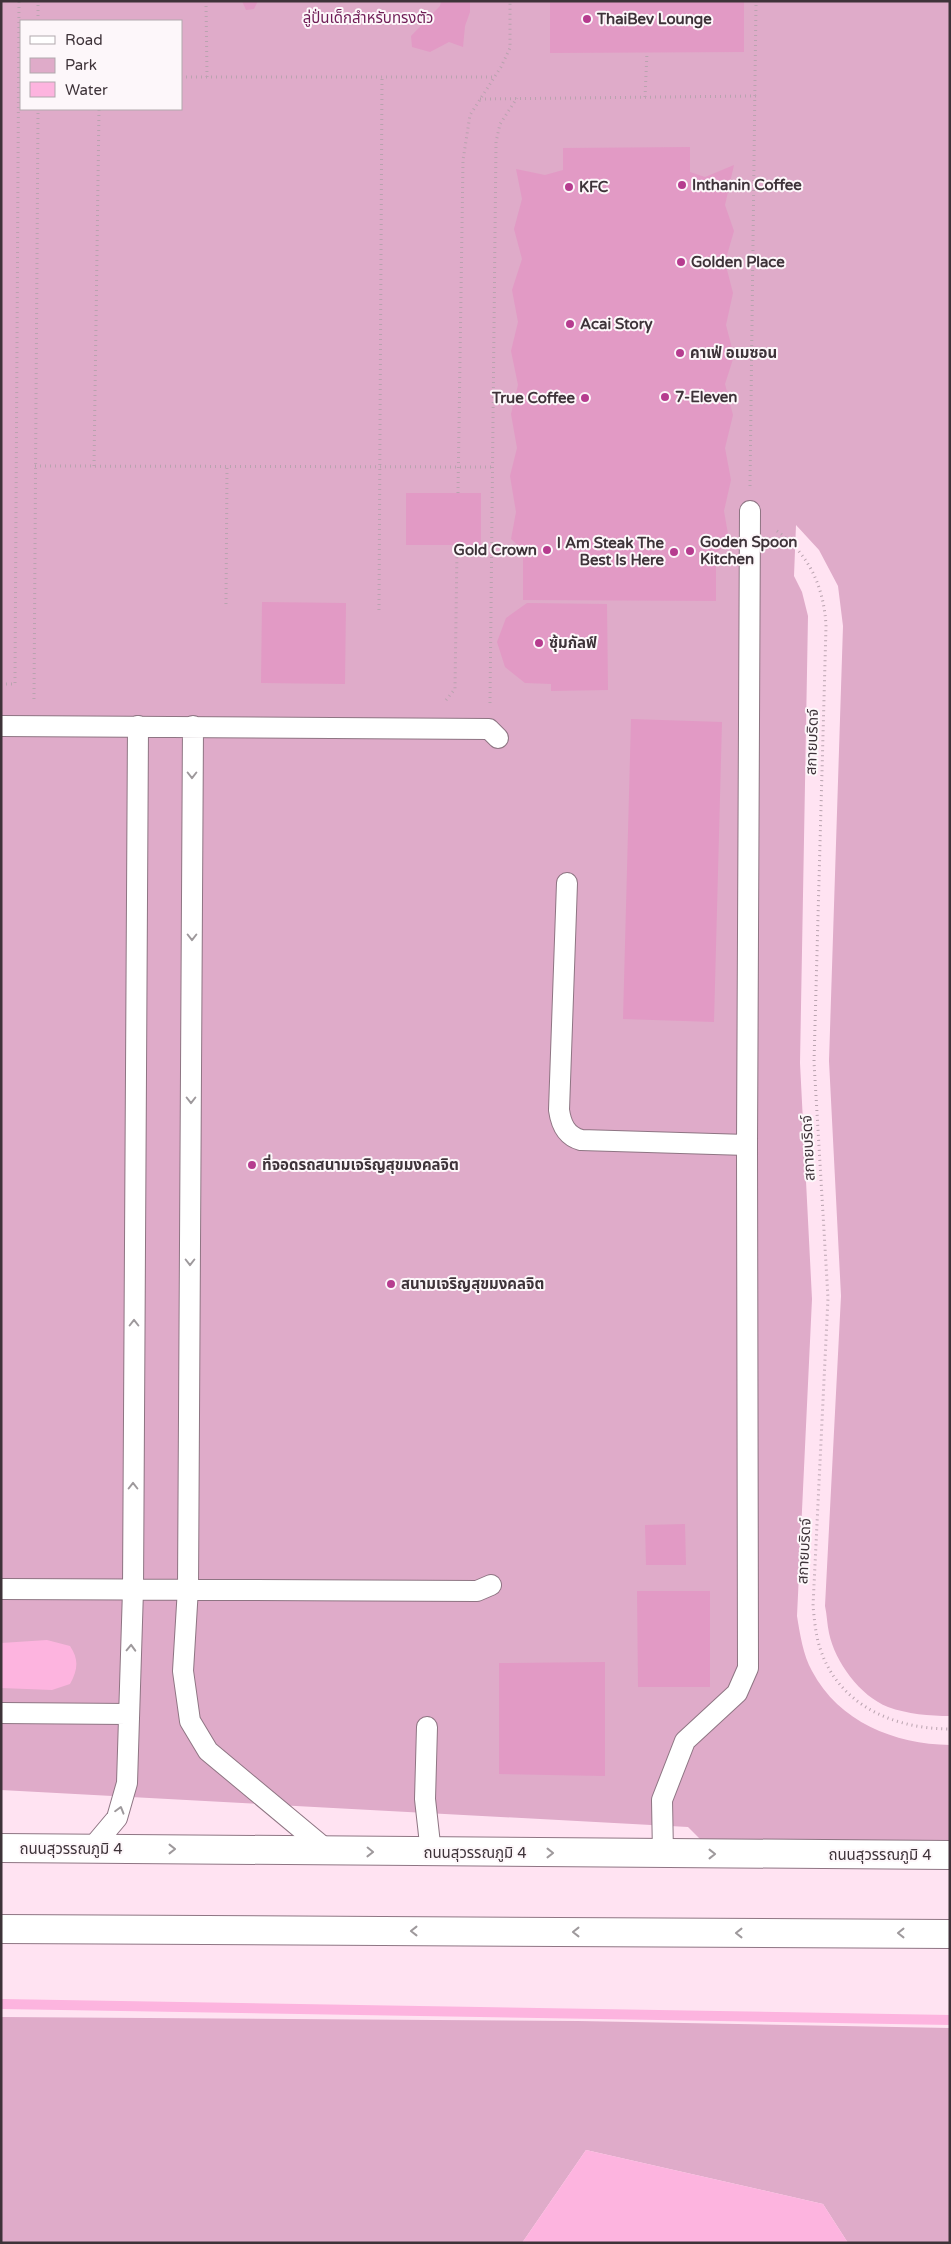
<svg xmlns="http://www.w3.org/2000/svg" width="951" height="2244" font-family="'Varela Round','Noto Sans Thai',sans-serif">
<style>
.green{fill:#dfabc9;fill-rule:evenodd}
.water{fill:#fdb4df}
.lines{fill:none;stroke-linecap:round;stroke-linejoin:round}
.stream{stroke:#fdb4df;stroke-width:10}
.building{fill:#e29ac5}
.lane-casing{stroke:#8e7583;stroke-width:22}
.street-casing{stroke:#8e7583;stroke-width:30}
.path{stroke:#b9a3af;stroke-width:3;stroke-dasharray:1 4;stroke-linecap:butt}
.lane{stroke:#fff;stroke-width:20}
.street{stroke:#fff;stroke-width:28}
.oneway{stroke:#9e999c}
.poi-dot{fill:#b63c8f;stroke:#fdf7fa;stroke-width:2}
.labels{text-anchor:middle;stroke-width:4;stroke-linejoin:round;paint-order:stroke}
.park-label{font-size:15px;fill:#6f1d56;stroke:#fdf7fa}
.poi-label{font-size:15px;font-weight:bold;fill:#3e3339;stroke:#fdf7fa;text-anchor:start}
.street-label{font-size:15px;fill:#3e3339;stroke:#fdf7fa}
</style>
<rect width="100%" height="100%" fill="#ffe3f2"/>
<path class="green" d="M1,1H950V1716C930,1716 907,1714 888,1707C860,1696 835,1662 829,1633C827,1624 827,1615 825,1606L841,1296L829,1061L843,626L838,586L819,550L796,525L794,576L802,592L808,616L800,1063L812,1299L797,1616C800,1634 803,1655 812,1671C839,1722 894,1744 950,1745V1847H708L688,1827L1,1790ZM21,21H181V109H21Z
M1,2017L578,2021L950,2028V2243H848L823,2204L586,2150L522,2243H1Z"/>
<path class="water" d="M47,1640L70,1646C79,1659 78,1670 70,1684L52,1690L1,1688V1643Z
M586,2150L823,2204L848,2243H522Z"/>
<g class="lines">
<path class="stream" d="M1,2004L950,2020"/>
</g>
<path class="building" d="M242,1H258L254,9L246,10Z
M441,1H470V12L465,26L463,47L449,42L430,52L412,47L411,36L440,6Z
M550,1H744V52L550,53Z
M690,147V172L705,177L734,165L725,205L734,231L725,262L733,293L726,325L734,356L725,384L733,415L725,448L731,480L724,511L729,540L716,553V601L523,600V550L511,539L516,512L510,476L517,448L511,414L518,385L511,351L518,322L512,290L522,259L514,229L522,199L516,169L545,175L563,170V148Z
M406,493H481V545H406Z
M262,602L346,603L345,684L261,683Z
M527,603L607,604L608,690L551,691V684L525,683L505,667L497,642L506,618Z
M631,719L722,722L714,1022L623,1019Z
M685,1524L686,1565H646L645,1525Z
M637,1591H710V1687H638Z
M605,1662V1776L499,1774V1663Z"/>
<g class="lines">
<g class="lane-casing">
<path id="lane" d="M1,726L489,729L498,738
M193,726L188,1588L183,1671L190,1721L208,1751L328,1851
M567,883L559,1110C561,1124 566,1136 581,1140L747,1145
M1,1589L477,1591L491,1585
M1,1713L128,1714
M427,1727L425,1799L431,1853
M91,1849L117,1818L127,1783L133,1590L138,726
M663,1854L662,1800L685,1741L737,1693L748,1668L747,1145L750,511"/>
</g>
<g class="street-casing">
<path id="street" d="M1,1848L950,1855
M1,1929L950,1934"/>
</g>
<path class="path" d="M206,1L207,77
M38,21V1
M181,77H494
M645,97L647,52
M480,99L756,96
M35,466L492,467
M94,466L99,109
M750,486L756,1
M458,493L463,160L470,115L501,67L510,48V1
M777,531C809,554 824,587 826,626L814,1062L828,1298L813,1606C814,1616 815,1627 817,1637C831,1701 889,1729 950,1729
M226,604L227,466
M379,610L382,77
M1,684H15L19,1
M34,699L38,109
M446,700L455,689L457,546
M490,703L496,142L500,124L517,98"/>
<use href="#lane" class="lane"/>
<use href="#street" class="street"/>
</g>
<defs><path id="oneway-chevron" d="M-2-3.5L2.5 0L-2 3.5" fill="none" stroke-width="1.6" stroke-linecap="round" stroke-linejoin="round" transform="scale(1.25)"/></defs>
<g class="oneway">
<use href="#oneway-chevron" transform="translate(192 775) rotate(90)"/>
<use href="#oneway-chevron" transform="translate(192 937) rotate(90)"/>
<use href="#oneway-chevron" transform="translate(191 1100) rotate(90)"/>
<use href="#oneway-chevron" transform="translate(190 1262) rotate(90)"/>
<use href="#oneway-chevron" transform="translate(134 1323) rotate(-90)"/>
<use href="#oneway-chevron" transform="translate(133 1486) rotate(-90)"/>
<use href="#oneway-chevron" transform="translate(131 1648) rotate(-88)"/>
<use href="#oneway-chevron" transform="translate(120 1810) rotate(-74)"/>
<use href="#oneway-chevron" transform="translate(172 1849)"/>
<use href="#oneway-chevron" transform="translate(370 1852) rotate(1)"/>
<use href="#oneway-chevron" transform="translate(550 1853)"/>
<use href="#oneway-chevron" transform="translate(712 1854)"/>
<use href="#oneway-chevron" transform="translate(414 1931) rotate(-180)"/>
<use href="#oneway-chevron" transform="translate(576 1932) rotate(-180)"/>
<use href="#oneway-chevron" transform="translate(739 1933) rotate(-180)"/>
<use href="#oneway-chevron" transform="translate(901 1933) rotate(-180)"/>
</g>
<g class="poi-dot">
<circle cx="587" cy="19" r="5"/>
<circle cx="682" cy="185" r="5"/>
<circle cx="569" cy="187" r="5"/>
<circle cx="681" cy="262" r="5"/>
<circle cx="570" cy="324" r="5"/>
<circle cx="680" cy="353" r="5"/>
<circle cx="665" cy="397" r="5"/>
<circle cx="585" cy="398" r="5"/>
<circle cx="547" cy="550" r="5"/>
<circle cx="690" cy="551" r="5"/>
<circle cx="674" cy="552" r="5"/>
<circle cx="539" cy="643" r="5"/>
<circle cx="252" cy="1165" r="5"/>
<circle cx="391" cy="1284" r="5"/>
</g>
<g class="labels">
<g class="park-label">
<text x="368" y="23">ลู่ปั่นเด็กสำหรับทรงตัว</text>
</g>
<g class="poi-label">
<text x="597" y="24">ThaiBev Lounge</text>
<text x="692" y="190">Inthanin Coffee</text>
<text x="579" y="192">KFC</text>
<text x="691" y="267">Golden Place</text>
<text x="580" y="329">Acai Story</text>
<text x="690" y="358">คาเฟ่ อเมซอน</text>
<text x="675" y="402">7-Eleven</text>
<text x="575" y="403" text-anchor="end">True Coffee</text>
<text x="700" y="547">Goden Spoon<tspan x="700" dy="17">Kitchen</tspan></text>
<text x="664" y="548" text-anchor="end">I Am Steak The<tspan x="664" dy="17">Best Is Here</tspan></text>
<text x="537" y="555" text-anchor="end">Gold Crown</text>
<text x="549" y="648">ซุ้มกัลฟ์</text>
<text x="262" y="1170">ที่จอดรถสนามเจริญสุขมงคลจิต</text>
<text x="401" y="1289">สนามเจริญสุขมงคลจิต</text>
</g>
<g class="street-label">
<text transform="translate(812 742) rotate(-88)" y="5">สกายบริดจ์</text>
<text transform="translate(808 1148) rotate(-93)" y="5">สกายบริดจ์</text>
<text transform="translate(804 1551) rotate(-87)" y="5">สกายบริดจ์</text>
<text x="71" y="1854">ถนนสุวรรณภูมิ 4</text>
<text x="475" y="1858">ถนนสุวรรณภูมิ 4</text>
<text x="880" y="1860">ถนนสุวรรณภูมิ 4</text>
</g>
</g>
<rect width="951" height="2244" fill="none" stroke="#3e3339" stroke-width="5"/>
<rect x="20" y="20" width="162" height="90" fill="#fdf7fa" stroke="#b1a9ad"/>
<rect x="30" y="36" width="25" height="8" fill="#ffffff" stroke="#b1a9ad"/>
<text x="65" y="45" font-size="15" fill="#3e3339">Road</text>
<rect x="30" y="58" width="25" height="15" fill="#dfabc9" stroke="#b1a9ad"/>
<text x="65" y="70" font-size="15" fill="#3e3339">Park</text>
<rect x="30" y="82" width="25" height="15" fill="#fdb4df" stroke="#b1a9ad"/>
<text x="65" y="95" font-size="15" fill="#3e3339">Water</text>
</svg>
